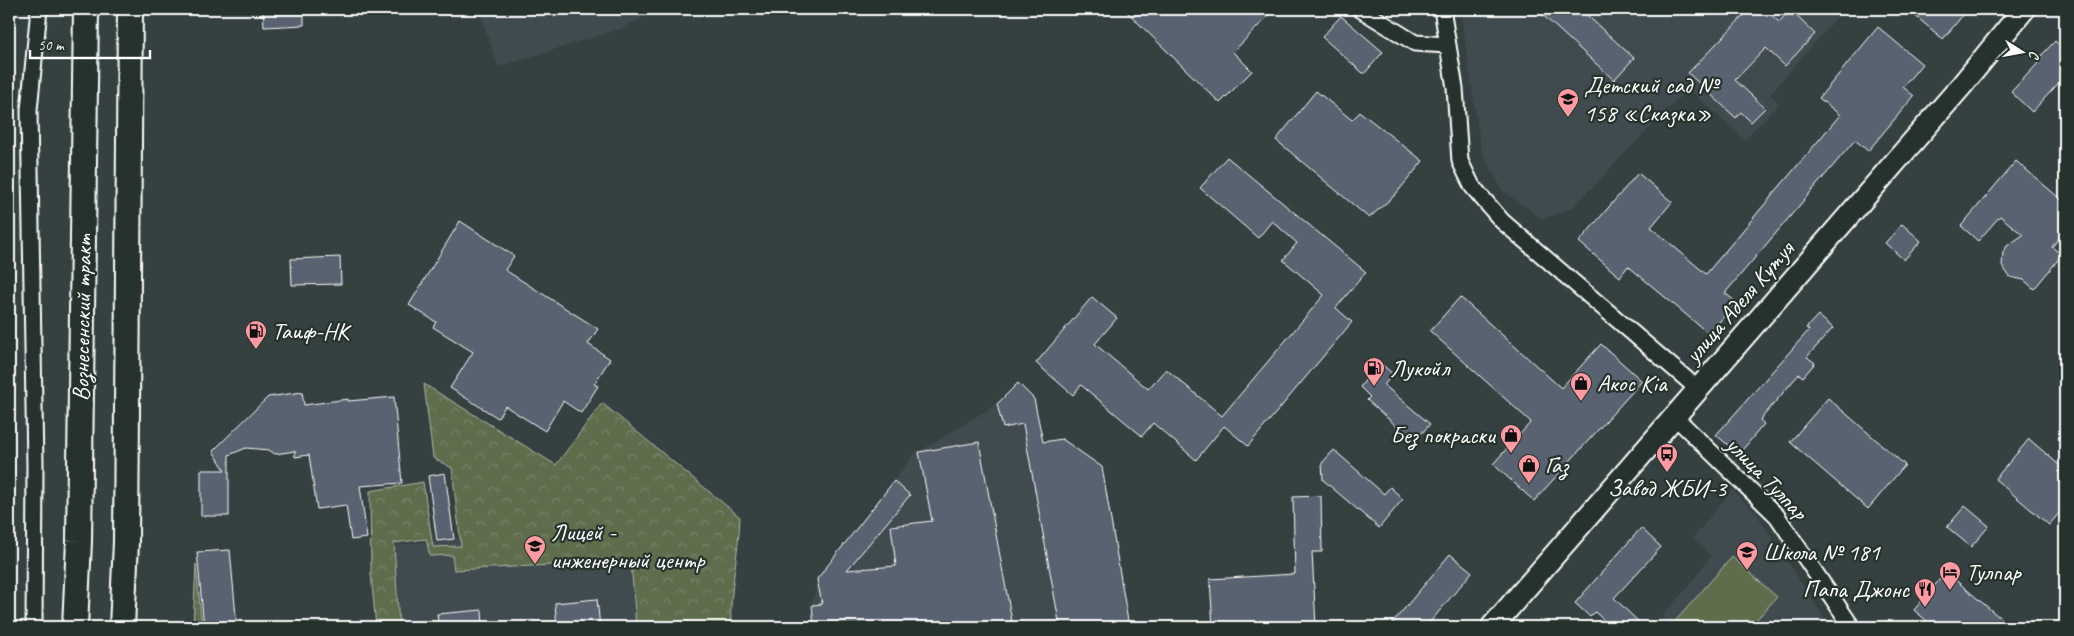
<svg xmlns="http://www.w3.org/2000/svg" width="2074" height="636" font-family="Caveat,sans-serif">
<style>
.built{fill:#404b4f}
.forest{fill:url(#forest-crowns);stroke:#b0b6a6}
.pitch{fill:#606d4e;stroke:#b0b6a6}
.building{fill:#59626f;stroke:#fff}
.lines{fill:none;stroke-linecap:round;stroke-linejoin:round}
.minor-casing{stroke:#fff;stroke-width:19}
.secondary-casing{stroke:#fff;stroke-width:25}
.primary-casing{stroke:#fff;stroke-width:28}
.minor{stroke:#26332d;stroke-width:15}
.secondary{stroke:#26332d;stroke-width:21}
.primary{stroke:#26332d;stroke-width:24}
.labels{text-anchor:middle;stroke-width:4.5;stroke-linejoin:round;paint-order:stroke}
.poi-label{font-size:24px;fill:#fff;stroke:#26332d;text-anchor:start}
.street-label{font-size:24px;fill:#fff;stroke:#26332d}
</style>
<defs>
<pattern id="forest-crowns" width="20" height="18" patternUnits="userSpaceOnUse" patternTransform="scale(1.25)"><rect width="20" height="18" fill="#606d4e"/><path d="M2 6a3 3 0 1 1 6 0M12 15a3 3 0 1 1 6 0" fill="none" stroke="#788369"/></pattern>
</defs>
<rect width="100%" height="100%" fill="#354141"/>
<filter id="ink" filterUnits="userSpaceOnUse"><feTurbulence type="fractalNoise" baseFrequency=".02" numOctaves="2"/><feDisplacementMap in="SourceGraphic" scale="10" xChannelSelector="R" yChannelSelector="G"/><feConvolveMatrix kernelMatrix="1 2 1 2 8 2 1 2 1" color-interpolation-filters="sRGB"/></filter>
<g filter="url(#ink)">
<path class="built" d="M479,9H660L620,29L498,67Z
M1460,9H1844L1770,94L1779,104L1744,140L1688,88L1572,208L1542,219L1502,190L1481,149Z
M1018,383L1034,399L1043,442L1057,440L1077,449L1102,467L1129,627H814L812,605L817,579L916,452H919L997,404Z
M1732,490L1756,513L1830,627H1664L1668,622L1662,616L1688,587L1711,556L1693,538Z
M679,525L716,627H376L372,547L517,534Z"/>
<path class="forest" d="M424,384L556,465L602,403L740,517C739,553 729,591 731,627H636L631,561L454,570L452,555L430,556L426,539L394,543L399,627H376L371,574L370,491L423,482L433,547L461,546L452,468L433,458Z
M196,564L202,627H193Z"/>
<path class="pitch" d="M1732,557L1777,597L1750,627H1670Z"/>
<path class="building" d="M263,9H304V25L264,27Z
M1124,9H1275L1233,52L1252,71L1220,103Z
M1536,9H1580L1634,58L1614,80Z
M1750,9H1765L1779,22L1790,10L1815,34L1785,66L1766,48L1735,80L1765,108L1751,122L1741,112L1736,118L1688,73Z
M1907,9H1968L1943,39Z
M1341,16L1383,52L1364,74L1322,37Z
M1878,27L1922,64L1903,87L1914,96L1868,151L1855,140L1725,293L1736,302L1709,334L1628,266L1620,277L1579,242L1638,173L1672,202L1651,227L1706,274L1840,115L1819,98Z
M2055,41L2065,51V76L2032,112L2011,92L2042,59L2040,57Z
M1316,91L1352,120L1360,112L1423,161L1395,195L1369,218L1276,140Z
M1227,157L1366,272L1336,308L1352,322L1248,446L1224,426L1196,460L1153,423L1142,436L1081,385L1073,395L1036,363L1092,297L1117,318L1095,344L1148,389L1166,369L1222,416L1324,295L1283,260L1297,243L1272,221L1258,238L1200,188Z
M2016,161L2065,203V231L2052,247L2062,255L2034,289L2024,280L2010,277L2002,266L2003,252L2007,246L2023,235L2000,216L1978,241L1961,226Z
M460,221L514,256L505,270L598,329L588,344L610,359L594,384L598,386L581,413L563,401L545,431L505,406L498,418L450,388L473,352L433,327L436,322L409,305Z
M1902,224L1921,241L1904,260L1885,243Z
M340,257L341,284L292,285L291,259Z
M1460,297L1561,388L1601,344L1642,381L1534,501L1493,464L1531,422L1430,331Z
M1818,315L1833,328L1807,357L1815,363L1803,377L1799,374L1760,420L1764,424L1739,454L1716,435L1809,330L1806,328Z
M1378,361L1393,374L1384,385L1430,424L1414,442L1367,400L1370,397L1360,387L1368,377L1365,375Z
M1018,383L1034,399L1043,442L1062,439L1102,467L1129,627H1060L1023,424L1003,428L997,404Z
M302,392L304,405L348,399V401L394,397L402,483L360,486L367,538L351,540L346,505L317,509L309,455L295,457V451L275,454L269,450L246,448L229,455V516H201V470H225L213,451L268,397Z
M1828,398L1905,465L1868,509L1790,442Z
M2029,439L2065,470V506L2049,525L1995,479Z
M979,442L1013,627H951L950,622L899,627H814L812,605L822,604L817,579L894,481L910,495L847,570L896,566L891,526L932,521L919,452Z
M1334,450L1384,494L1390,487L1403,499L1379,528L1323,480L1322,463Z
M445,473L454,539L437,541L428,476Z
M1321,496L1322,552H1312L1316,627H1213L1210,579L1295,574L1293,497Z
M1965,506L1989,526L1971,547L1947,527Z
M1641,528L1661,547L1614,598L1644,627H1611L1595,612L1590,617L1575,603Z
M230,550L237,627H204L197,552Z
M1450,554L1472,572L1426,627H1389Z
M1946,572L2011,627H1934L1914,610Z
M597,599L600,627H557L555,603Z
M482,610L483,627H439L437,614Z"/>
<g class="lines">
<g class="minor-casing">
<path id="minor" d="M1360,9L1415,43L1447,45
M1442,9L1455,88L1460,161L1472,186L1502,221L1698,389
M1674,416L1777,516L1852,627
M34,627L35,466L29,110L39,9"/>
</g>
<g class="secondary-casing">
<path id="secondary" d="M1492,627L1962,85L2024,9"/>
</g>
<g class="primary-casing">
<path id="primary" d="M75,627L79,541L86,9
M122,627L126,542L130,9"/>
</g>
<use href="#minor" class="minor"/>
<use href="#secondary" class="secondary"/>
<use href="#primary" class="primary"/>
</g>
</g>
<defs>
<g id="school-pin" transform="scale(1.125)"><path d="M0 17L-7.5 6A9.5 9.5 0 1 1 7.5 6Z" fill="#ff9aa2" stroke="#26332d"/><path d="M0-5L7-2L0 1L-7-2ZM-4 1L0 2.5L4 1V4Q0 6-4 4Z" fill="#111"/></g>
<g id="fuel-pin" transform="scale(1.125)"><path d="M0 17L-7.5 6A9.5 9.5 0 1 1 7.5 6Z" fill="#ff9aa2" stroke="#26332d"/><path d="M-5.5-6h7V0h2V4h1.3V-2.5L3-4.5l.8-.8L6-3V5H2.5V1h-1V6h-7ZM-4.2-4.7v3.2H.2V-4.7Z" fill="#111"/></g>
<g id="shop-pin" transform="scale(1.125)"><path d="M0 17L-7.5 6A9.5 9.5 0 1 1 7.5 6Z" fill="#ff9aa2" stroke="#26332d"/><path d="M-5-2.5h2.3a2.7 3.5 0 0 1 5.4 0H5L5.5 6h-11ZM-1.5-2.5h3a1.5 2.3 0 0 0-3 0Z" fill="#111"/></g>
<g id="bus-pin" transform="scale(1.125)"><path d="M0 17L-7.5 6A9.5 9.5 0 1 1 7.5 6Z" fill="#ff9aa2" stroke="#26332d"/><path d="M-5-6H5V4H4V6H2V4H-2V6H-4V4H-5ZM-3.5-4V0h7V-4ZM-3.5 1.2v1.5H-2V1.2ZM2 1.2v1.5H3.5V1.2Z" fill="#111"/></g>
<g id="hotel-pin" transform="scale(1.125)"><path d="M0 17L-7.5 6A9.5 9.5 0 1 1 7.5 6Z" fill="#ff9aa2" stroke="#26332d"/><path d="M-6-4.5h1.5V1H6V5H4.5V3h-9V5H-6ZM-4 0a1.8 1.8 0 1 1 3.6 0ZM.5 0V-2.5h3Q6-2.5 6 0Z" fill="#111"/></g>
<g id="restaurant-pin" transform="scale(1.125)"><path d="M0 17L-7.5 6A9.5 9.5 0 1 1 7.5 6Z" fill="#ff9aa2" stroke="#26332d"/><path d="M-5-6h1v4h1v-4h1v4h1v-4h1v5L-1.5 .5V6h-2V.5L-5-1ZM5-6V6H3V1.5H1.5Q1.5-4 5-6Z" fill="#111"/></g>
</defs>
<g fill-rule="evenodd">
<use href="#school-pin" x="1568" y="99"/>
<use href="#fuel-pin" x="256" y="331"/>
<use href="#fuel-pin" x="1374" y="368"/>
<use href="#shop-pin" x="1581" y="383"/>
<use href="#shop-pin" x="1511" y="435"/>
<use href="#bus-pin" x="1667" y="454"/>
<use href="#shop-pin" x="1529" y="465"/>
<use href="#school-pin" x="535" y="546"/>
<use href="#school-pin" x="1747" y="552"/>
<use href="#hotel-pin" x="1950" y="572"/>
<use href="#restaurant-pin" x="1925" y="589"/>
</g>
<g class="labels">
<g class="poi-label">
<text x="1584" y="93">Детский сад №<tspan x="1584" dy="28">158 «Сказка»</tspan></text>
<text x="272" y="339">Таиф-НК</text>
<text x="1390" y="376">Лукойл</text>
<text x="1597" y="391">Акос Kia</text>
<text x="1495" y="443" text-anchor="end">Без покраски</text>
<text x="1545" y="473">Газ</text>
<text x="1667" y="496" text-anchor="middle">Завод ЖБИ-3</text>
<text x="551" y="540">Лицей -<tspan x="551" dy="28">инженерный центр</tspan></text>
<text x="1763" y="560">Школа № 181</text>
<text x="1966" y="580">Тулпар</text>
<text x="1909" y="597" text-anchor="end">Папа Джонс</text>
</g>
<g class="street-label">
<text transform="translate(1739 302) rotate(-49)" y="8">улица Аделя Кутуя</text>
<text transform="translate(82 318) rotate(-89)" y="8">Вознесенский тракт</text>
<text transform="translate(1767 478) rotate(46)" y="8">улица Тулпар</text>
</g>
</g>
<rect width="2074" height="636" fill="none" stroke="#26332d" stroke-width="30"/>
<rect x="15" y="15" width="2044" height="606" fill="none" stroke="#fff" stroke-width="2" filter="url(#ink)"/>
<g transform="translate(2022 52) rotate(101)" stroke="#26332d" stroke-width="4" paint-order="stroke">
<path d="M0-4L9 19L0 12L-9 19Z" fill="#ffffff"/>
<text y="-8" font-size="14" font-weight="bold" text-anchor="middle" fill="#ffffff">С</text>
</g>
<path d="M30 50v8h120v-8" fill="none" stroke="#ffffff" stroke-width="2.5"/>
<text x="38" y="50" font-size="15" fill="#ffffff" stroke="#26332d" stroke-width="4" paint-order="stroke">50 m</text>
</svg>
